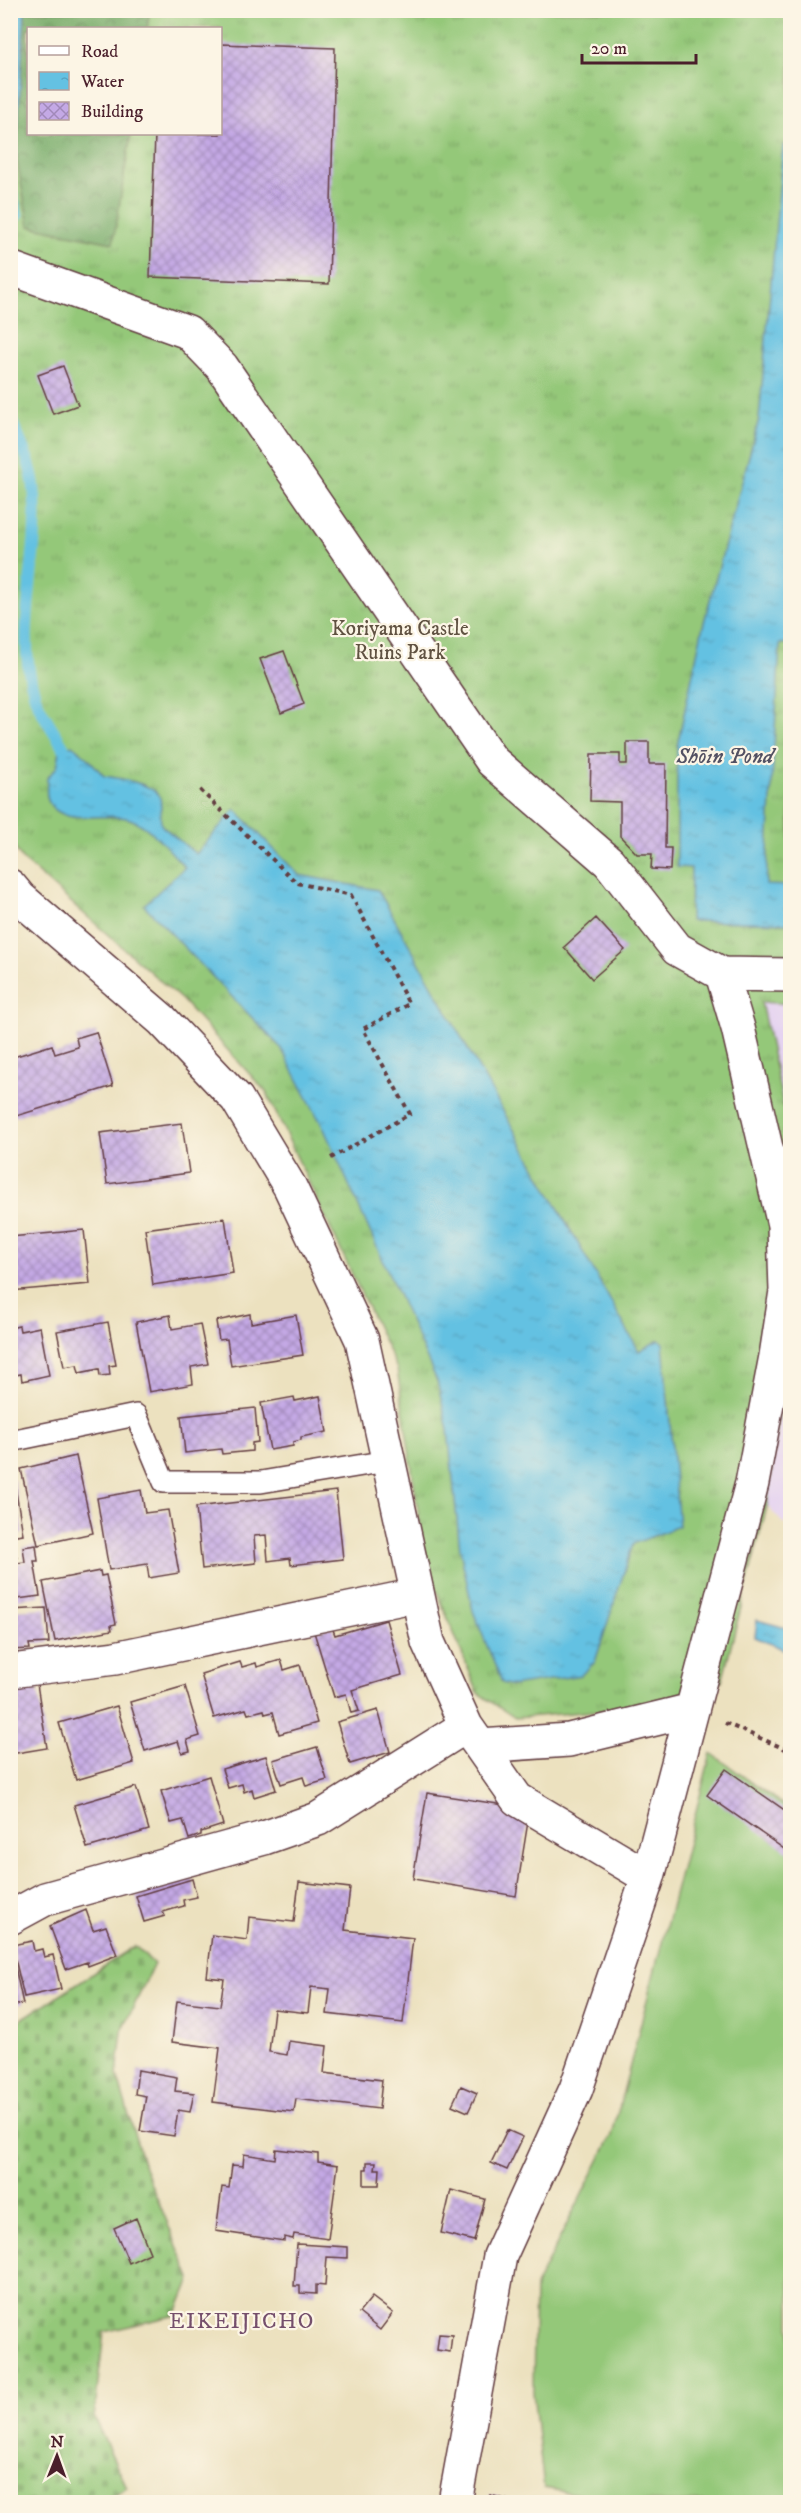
<svg xmlns="http://www.w3.org/2000/svg" width="801" height="2513" font-family="'IM FELL DW Pica',serif">
<style>
.built{fill:#e5d3f1}
.grass{fill:url(#grass-tufts);stroke:#6f7452;stroke-width:1.5;fill-rule:evenodd}
.forest{fill:url(#forest-crowns);stroke:#60664a;stroke-width:1.5}
.cemetery{fill:url(#cemetery-stones);stroke:#6f7452;stroke-width:1.5}
.pitch{fill:#94c879;stroke:#6f7452;stroke-width:1.5}
.water{fill:url(#water-ripples);stroke:#577086;stroke-width:1.5}
.lines{fill:none;stroke-linecap:round;stroke-linejoin:round}
.stream{stroke:#64c1e2;stroke-width:12}
.building{fill:url(#building-cross-hatch)}
.service-casing{stroke:#623c41;stroke-width:24}
.minor-casing{stroke:#623c41;stroke-width:36}
.path{stroke:#623c41;stroke-width:4;stroke-dasharray:4.5 4.5;stroke-linecap:butt}
.service{stroke:#fff;stroke-width:21}
.minor{stroke:#fff;stroke-width:33}
.labels{text-anchor:middle;stroke-width:4.5;stroke-linejoin:round;paint-order:stroke}
.park-label{font-size:21px;fill:#605242;stroke:#fcf5e5}
.water-label{font-size:22px;font-style:italic;fill:#525062;stroke:#fcf5e5}
.neighbourhood-label{font-size:22px;letter-spacing:1.5px;fill:#754f6c;stroke:#fcf5e5}
</style>
<defs>
<pattern id="grass-tufts" width="24" height="20" patternUnits="userSpaceOnUse" patternTransform="scale(1.5)"><rect width="24" height="20" fill="#94c879"/><path d="M3 7l-1-3M5 7V3M7 7l1-3M15 17l-1-3M17 17v-4M19 17l1-3" fill="none" stroke="#81ab69"/></pattern>
<pattern id="forest-crowns" width="20" height="18" patternUnits="userSpaceOnUse" patternTransform="scale(1.5)"><rect width="20" height="18" fill="#77ac69"/><path d="M2 6a3 3 0 1 1 6 0M12 15a3 3 0 1 1 6 0" fill="none" stroke="#648b57"/></pattern>
<pattern id="cemetery-stones" width="16" height="16" patternUnits="userSpaceOnUse" patternTransform="scale(1.5)"><rect width="16" height="16" fill="#94c879"/><path d="M2 7V4a2 2 0 0 1 4 0v3zM10 15v-3a2 2 0 0 1 4 0v3z" fill="#81ab69"/></pattern>
<pattern id="water-ripples" width="26" height="14" patternUnits="userSpaceOnUse" patternTransform="scale(1.5)"><rect width="26" height="14" fill="#64c1e2"/><path d="M2 4q2-2 4 0t4 0M15 11q2-2 4 0t4 0" fill="none" stroke="#58a5c2"/></pattern>
<pattern id="building-cross-hatch" width="8" height="8" patternUnits="userSpaceOnUse" patternTransform="scale(1.5)"><rect width="8" height="8" fill="#c4a9e5"/><path d="M0 0l8 8M0 8l8-8" fill="none" stroke="#a189ba"/></pattern>
</defs>
<rect width="100%" height="100%" fill="#fcf5e5"/>
<filter id="ink" filterUnits="userSpaceOnUse"><feTurbulence type="fractalNoise" baseFrequency=".0167" numOctaves="2"/><feDisplacementMap in="SourceGraphic" scale="12" xChannelSelector="R" yChannelSelector="G"/><feConvolveMatrix kernelMatrix="1 2 1 2 8 2 1 2 1" color-interpolation-filters="sRGB"/></filter>
<filter id="wash" filterUnits="userSpaceOnUse"><feTurbulence type="fractalNoise" baseFrequency=".008" numOctaves="4" result="noise"/><feDisplacementMap in="SourceGraphic" scale="24" xChannelSelector="R" yChannelSelector="G"/><feGaussianBlur stdDeviation="1.35" result="paint"/><feColorMatrix in="noise" values="0 0 0 0 0 0 0 0 0 0 0 0 0 0 0 0 0 1.4 0 .05"/><feComposite in="paint" operator="in"/></filter>
<g filter="url(#wash)">
<rect width="100%" height="100%" fill="#ece1bf"/>
<path class="built" d="M761,1001L790,1004V1137Z
M790,1333V1523H783L767,1506Z"/>
<path class="grass" d="M10,11H790V1004L761,1002L790,1137V1333L767,1506L722,1681L640,1707L515,1718L478,1693L426,1564L397,1369L266,1092L182,1000L22,859L11,842ZM28,28H220V134H28Z"/>
<path class="forest" d="M25,11H150L147,28H28V134H131L113,243L29,226L16,156Z"/>
<path class="cemetery" d="M135,1946L154,1964L122,2031L117,2075L144,2167L191,2279L176,2315L104,2332L94,2418L127,2487L102,2502H11V2026Z"/>
<path class="pitch" d="M711,1753L790,1810V2502H623L544,2488L533,2392L535,2287L612,2135Z"/>
<path class="water" d="M10,11H25L16,156H10Z
M783,145H790V643L780,644L766,885L790,886V923L690,921L691,868L677,867V746L703,626L759,419Z
M72,745L87,757L104,776C117,778 155,783 160,798C163,807 158,817 162,826L196,854L235,809L299,875L378,890L639,1351L659,1340L663,1343L679,1526L633,1544L595,1662L581,1675L512,1686L502,1683L473,1611L460,1550L448,1430L437,1381L324,1129L281,1048L144,905L185,867C168,850 153,828 130,819C108,811 55,829 47,797C46,791 47,784 47,778L57,767L60,751Z
M757,1620L790,1629V1652L755,1637Z"/>
<g class="lines">
<path class="stream" d="M10,189L17,215
M10,418C19,439 32,464 34,487C42,555 13,630 35,696C41,714 55,732 64,748"/>
</g>
<g id="blocks">
<path class="building" d="M220,44L335,48L329,284L150,277L155,134H220Z
M63,366L78,405L53,414L38,375Z
M284,651L304,704L281,713L260,659Z
M627,742H649V764H666L665,848H671L670,870L651,869L652,854H637L620,836V802L590,801L591,754H620V764H627Z
M596,918L625,950L592,979L564,947Z
M96,1032L113,1086L10,1118V1058L52,1045L55,1054L78,1047L76,1038Z
M182,1123L189,1173L107,1184L100,1133Z
M225,1218L233,1273L153,1285L145,1229Z
M84,1230L90,1284L10,1291V1237Z
M250,1314L251,1323L296,1315L303,1355L231,1366L227,1339L219,1340L216,1321Z
M170,1315L172,1329L200,1324L208,1364L191,1367L193,1384L149,1392L136,1322Z
M108,1322L116,1365L109,1366L110,1375L100,1376L99,1369L79,1373L77,1365L64,1367L57,1331Z
M19,1326L20,1331L40,1327L49,1375L22,1381L21,1374L10,1376V1328Z
M320,1396L327,1432L301,1437V1440L293,1442V1446L270,1450L261,1403L294,1397L295,1401Z
M255,1408L258,1442L252,1443V1451L222,1454L221,1449L185,1453L181,1416Z
M76,1456L93,1533L38,1545L21,1469Z
M10,1480H14L23,1534L10,1536Z
M141,1490L145,1513L168,1510L179,1573L149,1578L147,1564L109,1570L97,1498Z
M336,1491L343,1559L291,1565L290,1558L268,1561L266,1535L254,1536L256,1563L202,1569L196,1507Z
M36,1545L38,1561H34L40,1596L10,1600V1558L17,1557V1563L25,1562L23,1547Z
M100,1571L101,1576L106,1575L116,1624L111,1625L112,1630L55,1641L43,1582Z
M46,1608L49,1643L29,1644L30,1649L10,1650V1610Z
M386,1620L402,1675L352,1690L359,1711L351,1713L346,1694L334,1697L314,1632L332,1627L335,1635Z
M281,1660L284,1670L300,1665L317,1723L279,1734L273,1712L265,1714L264,1710L248,1714L246,1709L214,1718L201,1674L240,1662L242,1667L256,1663L257,1667Z
M37,1684L47,1748L10,1754V1688Z
M185,1686L200,1736L187,1740L190,1751L182,1753L178,1741L145,1751L130,1702Z
M117,1706L134,1763L76,1780L59,1723Z
M378,1710L390,1752L350,1764L337,1722Z
M317,1747L327,1780L306,1786L303,1777L281,1784L273,1760Z
M266,1756L276,1790L254,1797L252,1789L244,1792L242,1784L228,1788L222,1769Z
M726,1769L790,1814V1853L707,1795Z
M209,1776L223,1825L201,1832V1835L189,1839L183,1820L171,1823L161,1791Z
M136,1787L149,1830L87,1848L74,1805Z
M427,1793L530,1809L516,1896L413,1879Z
M192,1879L197,1897L183,1900L184,1906L163,1912L165,1916L144,1922L136,1896Z
M299,1882L350,1888L345,1930L413,1938L403,2023L327,2014L330,1989L311,1987L308,2013L274,2009L269,2052L287,2055L289,2041L327,2046L324,2073L382,2080L379,2109L296,2099L294,2112L213,2102L220,2048L172,2042L177,2001L220,2006L224,1979L207,1977L212,1935L247,1940L249,1917L294,1922Z
M86,1910L93,1930L106,1926L117,1955L88,1966L87,1962L66,1969L50,1926Z
M32,1941L34,1951L42,1949L44,1957L53,1955L61,1989L24,1997L12,1945Z
M10,1958H13L23,2004L10,2006Z
M138,2070L177,2077L175,2091L194,2093L190,2112L178,2110L174,2136L140,2131L146,2096L135,2094Z
M461,2086L477,2093L468,2112L452,2105Z
M507,2130L523,2137L507,2170L491,2163Z
M276,2149L318,2154V2162L338,2165L328,2239L294,2234L293,2239L284,2237V2241L216,2231L222,2187L229,2188L232,2165L243,2166L244,2154L275,2159Z
M367,2162H376L375,2169H380L379,2185H364V2169H367Z
M451,2190L485,2199L474,2241L441,2233Z
M136,2218L150,2253L129,2263L114,2228Z
M297,2244L348,2247V2258L327,2257L325,2286L316,2285V2294L300,2293V2286H294Z
M372,2297L393,2313L380,2330L359,2313Z
M439,2334L452,2335L450,2352L437,2350Z
M490,2495L516,2502H488Z"/>
</g>
</g>
<g filter="url(#ink)">
<use href="#blocks" fill-opacity="0" stroke="#623c41" stroke-width="1.5"/>
<g class="lines">
<g class="service-casing">
<path id="service" d="M10,1441L136,1415L164,1482H261L387,1461"/>
</g>
<g class="minor-casing">
<path id="minor" d="M10,268L188,332L222,367L492,761L609,862L677,949L722,974L790,975
M10,886L20,898L162,1020L237,1099L290,1187L362,1340L428,1642L466,1726L517,1799L648,1877
M10,1671L115,1658L417,1595
M480,1746L569,1740L692,1710
M10,1918L45,1899L264,1838L318,1819L466,1726
M455,2502L500,2256L576,2089L648,1877L752,1483L776,1356L786,1291L784,1225L738,1028L722,974"/>
</g>
<path class="path" d="M200,790L297,883L351,895L409,1004L363,1029L410,1114L331,1158
M790,1674L784,1692L790,1694
M725,1723L790,1751"/>
<use href="#service" class="service"/>
<use href="#minor" class="minor"/>
</g>
</g>
<g class="labels">
<g class="park-label">
<text x="400" y="635">Koriyama Castle<tspan x="400" dy="24">Ruins Park</tspan></text>
</g>
<g class="water-label">
<text x="725" y="763">Shōin Pond</text>
</g>
<g class="neighbourhood-label">
<text x="242" y="2328">EIKEIJICHO</text>
</g>
</g>
<rect width="801" height="2513" fill="none" stroke="#fcf5e5" stroke-width="36"/>
<rect x="27" y="27" width="195" height="108" fill="#fcf5e5" stroke="#b59f9b" stroke-width="1.5"/>
<rect x="39" y="46" width="30" height="9" fill="#ffffff" stroke="#b59f9b" stroke-width="1.5"/>
<text x="81" y="57" font-size="18" fill="#4a1f2b">Road</text>
<rect x="39" y="72" width="30" height="18" fill="url(#water-ripples)" stroke="#b59f9b" stroke-width="1.5"/>
<text x="81" y="87" font-size="18" fill="#4a1f2b">Water</text>
<rect x="39" y="102" width="30" height="18" fill="url(#building-cross-hatch)" stroke="#b59f9b" stroke-width="1.5"/>
<text x="81" y="117" font-size="18" fill="#4a1f2b">Building</text>
<g transform="translate(57 2456) rotate(1)" stroke="#fcf5e5" stroke-width="4.5" paint-order="stroke">
<path d="M0-4.5L10 22L0 15L-10 22Z" fill="#4a1f2b"/>
<text y="-9" font-size="16" font-weight="bold" text-anchor="middle" fill="#4a1f2b">N</text>
</g>
<path d="M582 54v9h114v-9" fill="none" stroke="#4a1f2b" stroke-width="3"/>
<text x="591" y="54" font-size="18" fill="#4a1f2b" stroke="#fcf5e5" stroke-width="4.5" paint-order="stroke">20 m</text>
</svg>
